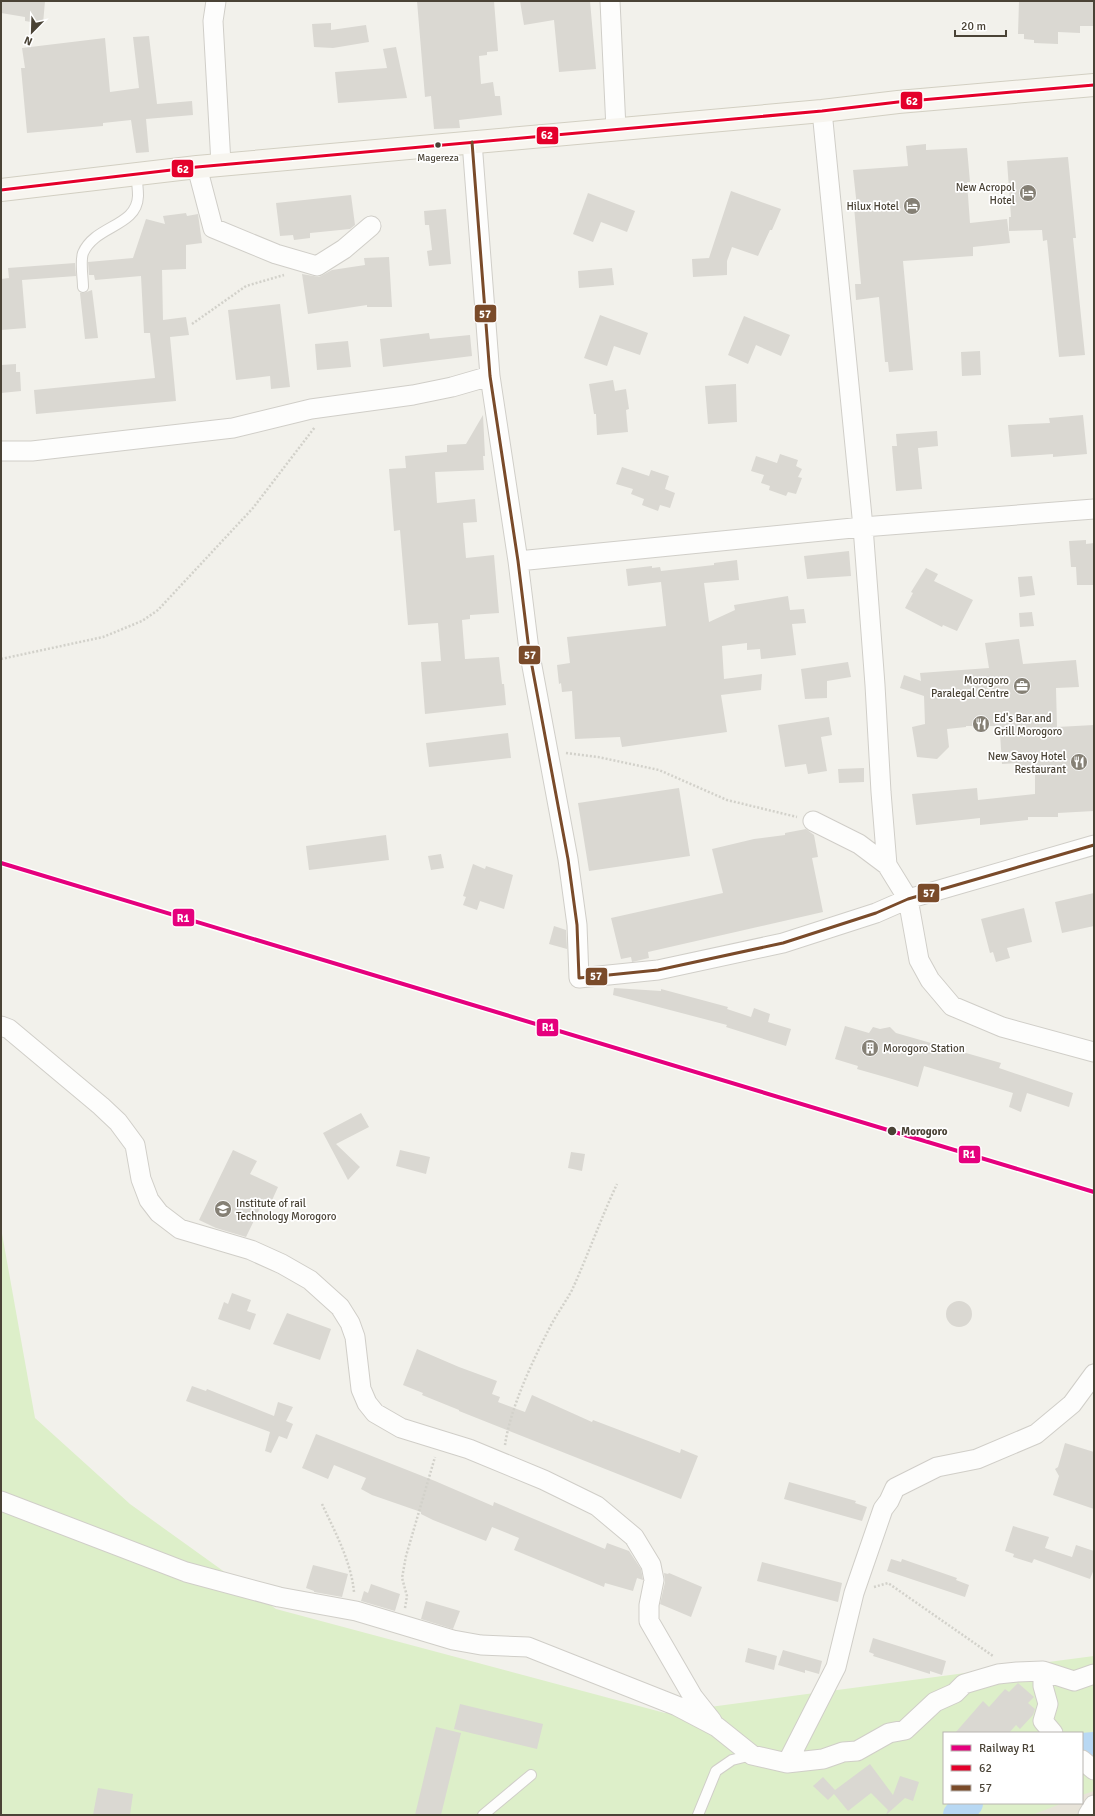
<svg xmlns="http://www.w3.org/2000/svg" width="1095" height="1816" font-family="Signika,sans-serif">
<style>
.residential{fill:#e7e3d8}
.green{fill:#ddefc9}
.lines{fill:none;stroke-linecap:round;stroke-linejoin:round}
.river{stroke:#b8d8f3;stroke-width:30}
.building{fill:#dad8d2}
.service-casing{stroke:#d0cec8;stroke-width:12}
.minor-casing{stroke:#d0cec8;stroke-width:21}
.secondary-casing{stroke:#d2cfc2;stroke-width:24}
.path{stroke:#d2d1ca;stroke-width:2.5;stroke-dasharray:2 2;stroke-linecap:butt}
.service{stroke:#fdfdfc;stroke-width:10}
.minor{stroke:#fdfdfc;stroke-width:19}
.secondary{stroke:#f7f5ef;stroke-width:22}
.bus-1-casing{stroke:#fff;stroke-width:6}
.bus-2-casing{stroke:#fff;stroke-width:6}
.bus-1{stroke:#e4002b;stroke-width:3}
.bus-2{stroke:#7a4b2a;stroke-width:3}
.rail-1-casing{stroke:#fff;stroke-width:7}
.rail-1{stroke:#e5007d;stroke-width:4}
.bus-dot{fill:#4a4336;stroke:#fff;stroke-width:1.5}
.labels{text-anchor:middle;stroke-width:3.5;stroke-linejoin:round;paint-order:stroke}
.bus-label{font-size:10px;fill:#4a4336;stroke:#fff}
.poi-label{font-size:11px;fill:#4a4336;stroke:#fff;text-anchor:end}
.stop-label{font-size:11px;font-weight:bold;fill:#4a4336;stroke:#fff;text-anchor:start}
.line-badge{stroke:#fff;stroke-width:1.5}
.badge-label{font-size:11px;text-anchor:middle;font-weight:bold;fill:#fff}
</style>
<rect width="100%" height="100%" fill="#f2f1eb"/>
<path class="residential" d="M1082,1745L1094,1754V1815H988L999,1803H1082Z"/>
<path class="green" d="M1,1228L35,1418L130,1504L276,1609L665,1713L1094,1656V1791L1082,1795V1733H944V1803H1063L1032,1815H1Z"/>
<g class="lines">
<path class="river" d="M1082,1748L1094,1747
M958,1815L968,1803"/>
</g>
<path class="building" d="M1,1H45L43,24L25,21V17L1,13Z
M417,1H494L498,51L487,52V55L479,56L481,84L493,82L495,96H500L502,115L459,120L460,128L434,129L431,96L425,97Z
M520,1H590L596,69L559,72L554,20L524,25Z
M1019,1H1094V26H1080V33L1058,32V44L1034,43V40L1024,39V34H1018Z
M331,23V30L366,25L369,42L333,48L314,47L312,24Z
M149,36L157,104L192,101L193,115L146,119L149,152L136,153L131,120L103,123V126L27,133L21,68H25L22,48L105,38L110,92L139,88L133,37Z
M396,47L407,98L338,103L335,72L387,68L383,49Z
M926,144V150L967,148L970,182H967L970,223L1007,219L1010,243L973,247V256L903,261L913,370L889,372L888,362H885L879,297L856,300L855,284H861L854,207H857L853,170L908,166L906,146Z
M1068,157L1076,238H1073L1085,355L1059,357L1047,240L1043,241L1042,230L1009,231V217H1011L1007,161Z
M731,191L781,209L772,230H770L758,256L732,247L727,261V275L693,277L692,259L709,258Z
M588,193L635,211L627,232L601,222L593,242L573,234Z
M351,195L355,225L350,229L310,233V238L294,240L293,235L280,236L276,203Z
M446,209L451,264L429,266L427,251L432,250L429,225H425L424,211Z
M186,213L187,216L198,214L202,243L186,245V269L162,270L163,320L186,317L189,335L170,337L176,401L36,414L34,390L155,378L150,333H144L141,276L95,280L94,275H89L88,262L133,258L146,219L165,224L163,216Z
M389,257L392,307H367V305L308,314L302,274L319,277L332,270L365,265L364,258Z
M75,263L76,276L22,280L26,328L1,330V279L9,278L8,268Z
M612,268L614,285L579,288L578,271Z
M92,290L98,338L85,339L80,293H84Z
M280,304L290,387L271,389L270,376L236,380L228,310Z
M600,315L648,333L640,355L614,346L607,366L584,358Z
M744,316L790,335L781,356L756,345L748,364L728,355Z
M429,333L430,339L470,335L472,356L383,367L380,339Z
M348,341L351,367L317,370L315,344Z
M980,351L981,375L962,376L961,352Z
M16,364V372H20L21,391L1,393V365Z
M613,380L615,391L626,389L629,409L626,410L628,432L597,435L596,414H594L589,384Z
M736,384L737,422L708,424L705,386Z
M483,415L485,456H483L484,470L435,472L437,503L475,499L477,522L463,523L466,558L494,555L499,613L470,615V619L462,620L465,659L499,657L502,684H504L506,705L425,714L421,662L441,661L438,623L408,625L400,530L394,531L389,469L406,468L405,456L447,452V445L466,444Z
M1083,415L1087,454L1053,457V454L1011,457L1008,425L1050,423L1049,418Z
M937,431L938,446L918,448L922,489L896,491L892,446H897L896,434Z
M780,454L798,460L796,466L802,469L798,477L802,478L796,494L788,492L786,496L769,490L770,486L761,483L764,475L751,471L756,456L777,463Z
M622,467L649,476L651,470L669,476L665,489L675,493L670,508L660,505L658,511L642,505L644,499L631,494L633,489L616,484Z
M1086,540V544L1094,543V585H1077L1076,567H1071L1069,541Z
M849,551L851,576L807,579L804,556Z
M737,560L739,580L704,583L709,622L735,610L734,605L788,596L790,610L804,609L806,623L792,624L796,655L761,659L760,649L747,650V643L722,646L724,679L762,674L761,690L721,695L727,732L622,747L620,737L575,739L572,691L562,692L561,683L559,684L557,665L570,663L567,637L666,626L661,582L628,586L626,569L652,566V568L660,567L661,571L714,565V563Z
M926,568L938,574L934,581L973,600L957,631L943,625L942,627L905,608L913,593L911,592Z
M1032,576L1035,595L1020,597L1018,577Z
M1032,612L1034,626L1020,627L1019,613Z
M1019,639L1023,664L1076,660L1079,687L1056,688L1057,727L1094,725V811L1058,813V817H1028V820L980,825V818L916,825L912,794L977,788L978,800L1035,794V768H1018V763L1002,764L1000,733H996L995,726H966V727L947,729L949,747L937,759L917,757L912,727L925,724L924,696L900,688L904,675L921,681L920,673L989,668L985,643Z
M848,662L851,677L827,681V698L805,699L801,669Z
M829,717L832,735L821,737L827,771L808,774L806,764L785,767L778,725Z
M508,733L511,758L429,767L426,743Z
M864,768V782L839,783L838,769Z
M679,788L690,856L589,871L578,803Z
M806,829L814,835L818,857L812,858L823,912L648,952L649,958L632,962L631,957L621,959L611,918L723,893L712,849L754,839L785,835V833Z
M386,835L389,860L309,870L306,846Z
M441,854L444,868L431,870L428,856Z
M473,864L485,869L486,866L513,875L504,909L480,901L477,910L463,905L466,897L463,896Z
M1094,893V926L1062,933L1055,902Z
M1024,908L1032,942L1007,948L1010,958L996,962L993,952L990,953L981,919Z
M554,926L566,930L567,949L549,944Z
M614,988L661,991V989L728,1007L727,1009L751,1017L754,1008L770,1014L768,1022L791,1029L786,1046L726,1027L727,1025L613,995Z
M845,1026L869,1033L873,1027L880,1029L890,1027L896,1033L1001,1063L999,1068L1073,1093L1069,1107L1027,1093L1021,1112L1009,1107L1013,1093L924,1066L918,1087L892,1079L857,1069L858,1066L835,1059Z
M361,1113L369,1127L336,1144L360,1167L348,1180L323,1133Z
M233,1150L257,1161L250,1174L278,1187L269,1207L262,1204L246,1237L216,1228L199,1220Z
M400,1150L430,1157L426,1174L396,1166Z
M571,1152L585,1154L582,1171L568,1168Z
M232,1293L251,1300L247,1311L256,1314L250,1330L218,1319L224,1302L228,1304Z
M946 1314a13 13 0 1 1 26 0a13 13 0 1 1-26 0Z
M287,1313L331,1329L320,1360L273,1344Z
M417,1349L459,1367L497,1381L492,1394L500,1397L498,1402L525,1412L532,1395L592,1422L593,1420L680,1453L681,1449L698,1456L681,1499L459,1411V1410L422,1395L423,1393L403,1385Z
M192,1386L206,1391L207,1389L274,1416L278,1402L293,1407L286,1421L293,1424L287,1439L279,1436L271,1453L265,1451L270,1432L186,1401Z
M316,1434L435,1481L493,1506L494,1502L605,1549L607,1543L629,1551L641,1569L643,1580L637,1578L633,1591L605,1583L604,1587L514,1550L519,1538L492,1527L486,1541L433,1520L421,1514V1512L372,1495L361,1489L366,1478L334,1465L328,1479L302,1468Z
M1065,1443L1094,1452V1509L1053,1495L1059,1476L1055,1469L1058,1467Z
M789,1482L856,1501L855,1503L867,1507L862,1521L784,1499Z
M1013,1526L1049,1537L1045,1548L1072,1557L1076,1545L1094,1551V1569L1090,1579L1034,1559L1032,1563L1013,1557L1014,1554L1005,1551Z
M891,1559L901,1562L902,1559L957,1578L956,1580L969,1585L965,1597L887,1571Z
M762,1562L842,1583L838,1602L757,1581Z
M313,1565L348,1574L342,1597L314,1592V1591L306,1588Z
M664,1573L668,1574L669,1573L702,1587L691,1617L660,1604L665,1582Z
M371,1584L400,1594L395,1611L361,1601L364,1591L368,1593Z
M426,1601L460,1611L453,1629L421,1619Z
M873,1638L946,1661L942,1675L930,1671V1674L873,1656L874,1654L869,1652Z
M748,1648L777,1656L774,1670L745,1662Z
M783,1650L822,1661L819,1674L805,1670V1673L778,1665Z
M1018,1683L1034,1697L1028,1703L1035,1709L1033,1715L1020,1729L1016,1725L1009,1733H955L983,1701L989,1707L1005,1689L1009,1692Z
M460,1704L543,1724L537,1749L454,1729Z
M436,1727L461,1733L441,1815H415Z
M870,1764L893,1795L900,1776L919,1782L913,1801L905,1798L886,1815L888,1810L871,1793L848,1811L834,1794L828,1800L813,1786L823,1777L835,1790Z
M98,1788L133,1794L130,1815H93Z"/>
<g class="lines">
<g class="service-casing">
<path id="service" d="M83,287C83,278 80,262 83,253C95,225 137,227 138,196C138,189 137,181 136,174
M483,1815L531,1775
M698,1815L716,1771L732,1760L752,1755"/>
</g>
<g class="minor-casing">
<path id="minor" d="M216,1L213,21L221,164
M610,1L616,129
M822,111L863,527L875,685L881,792L887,865L908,899L919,960L930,980L952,1006L1002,1027L1094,1052
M472,142L490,376L518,561L529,650L568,859L577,925L579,978L658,970L783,943L876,913L908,899L1094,845
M197,167L213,228L276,254L317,266L344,249L371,226
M1,451H32L233,428L311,409L413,395L452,387L490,376
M518,561L863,527L1094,509
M813,821L859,844L887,865
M1,1026L9,1029L101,1106L118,1122L135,1145L141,1179L149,1200L159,1213L180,1229L251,1250L282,1264L310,1280L340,1307L350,1323L355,1337L361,1389L367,1403L375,1413L401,1428L469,1449L544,1480L597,1506L634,1537L651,1565L654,1580L649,1605V1621L693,1697L712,1721
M1,1501L186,1572L279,1597L356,1611L453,1640L481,1645L528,1647L677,1706L717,1727L752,1755L787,1763L823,1759L843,1752L857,1751L889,1733L905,1730L935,1702L955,1693L964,1684L998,1674L1017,1672L1043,1671L1074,1681L1094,1674
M1043,1671V1686L1048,1704L1043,1721L1053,1733
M1082,1760L1094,1770
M787,1763L836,1667L854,1593L883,1509L889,1501L895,1488L937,1467L977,1459L1036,1434L1072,1404L1094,1374
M1088,1815L1094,1805"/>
</g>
<g class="secondary-casing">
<path id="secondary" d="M1,190L197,167L822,111L898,102L1094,85"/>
</g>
<path class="path" d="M192,324L246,286L284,275
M1,659L103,637L142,621L158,610L253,508L315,427
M566,753L598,757L659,770L727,800L797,817
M505,1445C510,1409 532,1362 549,1329C556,1315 565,1303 572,1290C588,1255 601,1218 617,1184
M322,1504C335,1532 351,1561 354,1592
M874,1587L888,1583L993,1656
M405,1608L407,1596L402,1578L406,1556L435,1457"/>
<use href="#service" class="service"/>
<use href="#minor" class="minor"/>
<use href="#secondary" class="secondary"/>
<g class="bus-1-casing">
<path id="bus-1" d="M1,190L197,167L822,111L898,102L1094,85"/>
</g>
<g class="bus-2-casing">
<path id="bus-2" d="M472,142L490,376L518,561L529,650L568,859L577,925L579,978L658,970L783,943L876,913L908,899L1094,845"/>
</g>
<use href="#bus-1" class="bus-1"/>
<use href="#bus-2" class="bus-2"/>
<g class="rail-1-casing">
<path id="rail-1" d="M1,863L1094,1192"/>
</g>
<use href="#rail-1" class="rail-1"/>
</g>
<defs>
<g id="hotel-disc" transform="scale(0.9)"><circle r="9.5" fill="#858075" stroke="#fff"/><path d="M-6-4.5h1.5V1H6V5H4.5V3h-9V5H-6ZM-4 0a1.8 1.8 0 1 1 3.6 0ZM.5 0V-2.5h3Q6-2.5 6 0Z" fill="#fff"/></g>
<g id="office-disc" transform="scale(0.9)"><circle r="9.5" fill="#858075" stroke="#fff"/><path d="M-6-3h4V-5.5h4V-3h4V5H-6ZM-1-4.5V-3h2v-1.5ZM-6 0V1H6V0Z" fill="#fff"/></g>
<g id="restaurant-disc" transform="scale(0.9)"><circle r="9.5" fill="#858075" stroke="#fff"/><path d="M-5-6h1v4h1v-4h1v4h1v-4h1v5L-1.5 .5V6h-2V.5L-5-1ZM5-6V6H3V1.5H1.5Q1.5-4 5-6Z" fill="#fff"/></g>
<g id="building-disc" transform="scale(0.9)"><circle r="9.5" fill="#858075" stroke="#fff"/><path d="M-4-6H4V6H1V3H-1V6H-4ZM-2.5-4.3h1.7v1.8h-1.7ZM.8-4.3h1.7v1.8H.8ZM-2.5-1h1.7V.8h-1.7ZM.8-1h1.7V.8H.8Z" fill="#fff"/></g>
<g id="university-disc" transform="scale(0.9)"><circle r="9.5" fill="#858075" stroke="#fff"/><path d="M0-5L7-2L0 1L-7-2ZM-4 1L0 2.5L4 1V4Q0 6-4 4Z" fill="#fff"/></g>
</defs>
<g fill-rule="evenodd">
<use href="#hotel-disc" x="1028" y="193"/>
<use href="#hotel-disc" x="912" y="206"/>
<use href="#office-disc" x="1022" y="686"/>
<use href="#restaurant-disc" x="981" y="724"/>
<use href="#restaurant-disc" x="1079" y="762"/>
<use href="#building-disc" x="870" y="1048"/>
<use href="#university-disc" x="223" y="1209"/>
</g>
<g class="bus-dot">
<circle cx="438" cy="145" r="3.5"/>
<circle cx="892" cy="1131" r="5"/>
</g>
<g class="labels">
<g class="bus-label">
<text x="438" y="161">Magereza</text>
</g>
<g class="poi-label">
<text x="1015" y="191">New Acropol<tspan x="1015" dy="13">Hotel</tspan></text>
<text x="899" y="210">Hilux Hotel</text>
<text x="1009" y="684">Morogoro<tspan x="1009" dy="13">Paralegal Centre</tspan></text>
<text x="994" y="722" text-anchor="start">Ed's Bar and<tspan x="994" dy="13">Grill Morogoro</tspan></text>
<text x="1066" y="760">New Savoy Hotel<tspan x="1066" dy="13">Restaurant</tspan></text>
<text x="883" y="1052" text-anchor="start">Morogoro Station</text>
<text x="236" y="1207" text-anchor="start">Institute of rail<tspan x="236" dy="13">Technology Morogoro</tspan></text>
</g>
<g class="stop-label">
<text x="901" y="1135">Morogoro</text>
</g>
</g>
<g class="line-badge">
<rect x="900" y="91" width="23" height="19" rx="4" fill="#e4002b"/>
<rect x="536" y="126" width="23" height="19" rx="4" fill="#e4002b"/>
<rect x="171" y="159" width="23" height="19" rx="4" fill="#e4002b"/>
<rect x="474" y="304" width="23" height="19" rx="4" fill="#7a4b2a"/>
<rect x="518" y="645" width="23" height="20" rx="4" fill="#7a4b2a"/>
<rect x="917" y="883" width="23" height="20" rx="4" fill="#7a4b2a"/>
<rect x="172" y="908" width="23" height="19" rx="4" fill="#e5007d"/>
<rect x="585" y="967" width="23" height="19" rx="4" fill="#7a4b2a"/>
<rect x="536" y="1018" width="23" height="19" rx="4" fill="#e5007d"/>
<rect x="958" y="1145" width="23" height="19" rx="4" fill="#e5007d"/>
</g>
<g class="badge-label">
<text x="912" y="105">62</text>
<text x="547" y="139">62</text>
<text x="183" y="173">62</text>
<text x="485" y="318">57</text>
<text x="530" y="659">57</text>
<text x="929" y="897">57</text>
<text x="183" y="922">R1</text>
<text x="596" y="980">57</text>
<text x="548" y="1031">R1</text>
<text x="969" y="1158">R1</text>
</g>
<rect width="1095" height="1816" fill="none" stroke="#4a4336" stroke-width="4"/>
<rect x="943" y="1732" width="140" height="72" fill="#ffffff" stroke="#b7b4af"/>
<rect x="951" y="1745" width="20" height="6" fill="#e5007d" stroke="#b7b4af"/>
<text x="979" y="1752" font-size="12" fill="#4a4336">Railway R1</text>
<rect x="951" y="1765" width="20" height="6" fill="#e4002b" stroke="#b7b4af"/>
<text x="979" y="1772" font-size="12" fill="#4a4336">62</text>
<rect x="951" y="1785" width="20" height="6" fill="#7a4b2a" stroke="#b7b4af"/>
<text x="979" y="1792" font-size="12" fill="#4a4336">57</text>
<g transform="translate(32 32) rotate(203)" stroke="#ffffff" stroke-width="3" paint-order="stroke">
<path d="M0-3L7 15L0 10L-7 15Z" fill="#4a4336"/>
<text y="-6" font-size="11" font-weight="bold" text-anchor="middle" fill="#4a4336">N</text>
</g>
<path d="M955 30v6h51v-6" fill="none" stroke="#4a4336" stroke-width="2"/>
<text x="961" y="30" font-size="12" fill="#4a4336" stroke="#ffffff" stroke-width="3" paint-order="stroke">20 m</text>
</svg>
